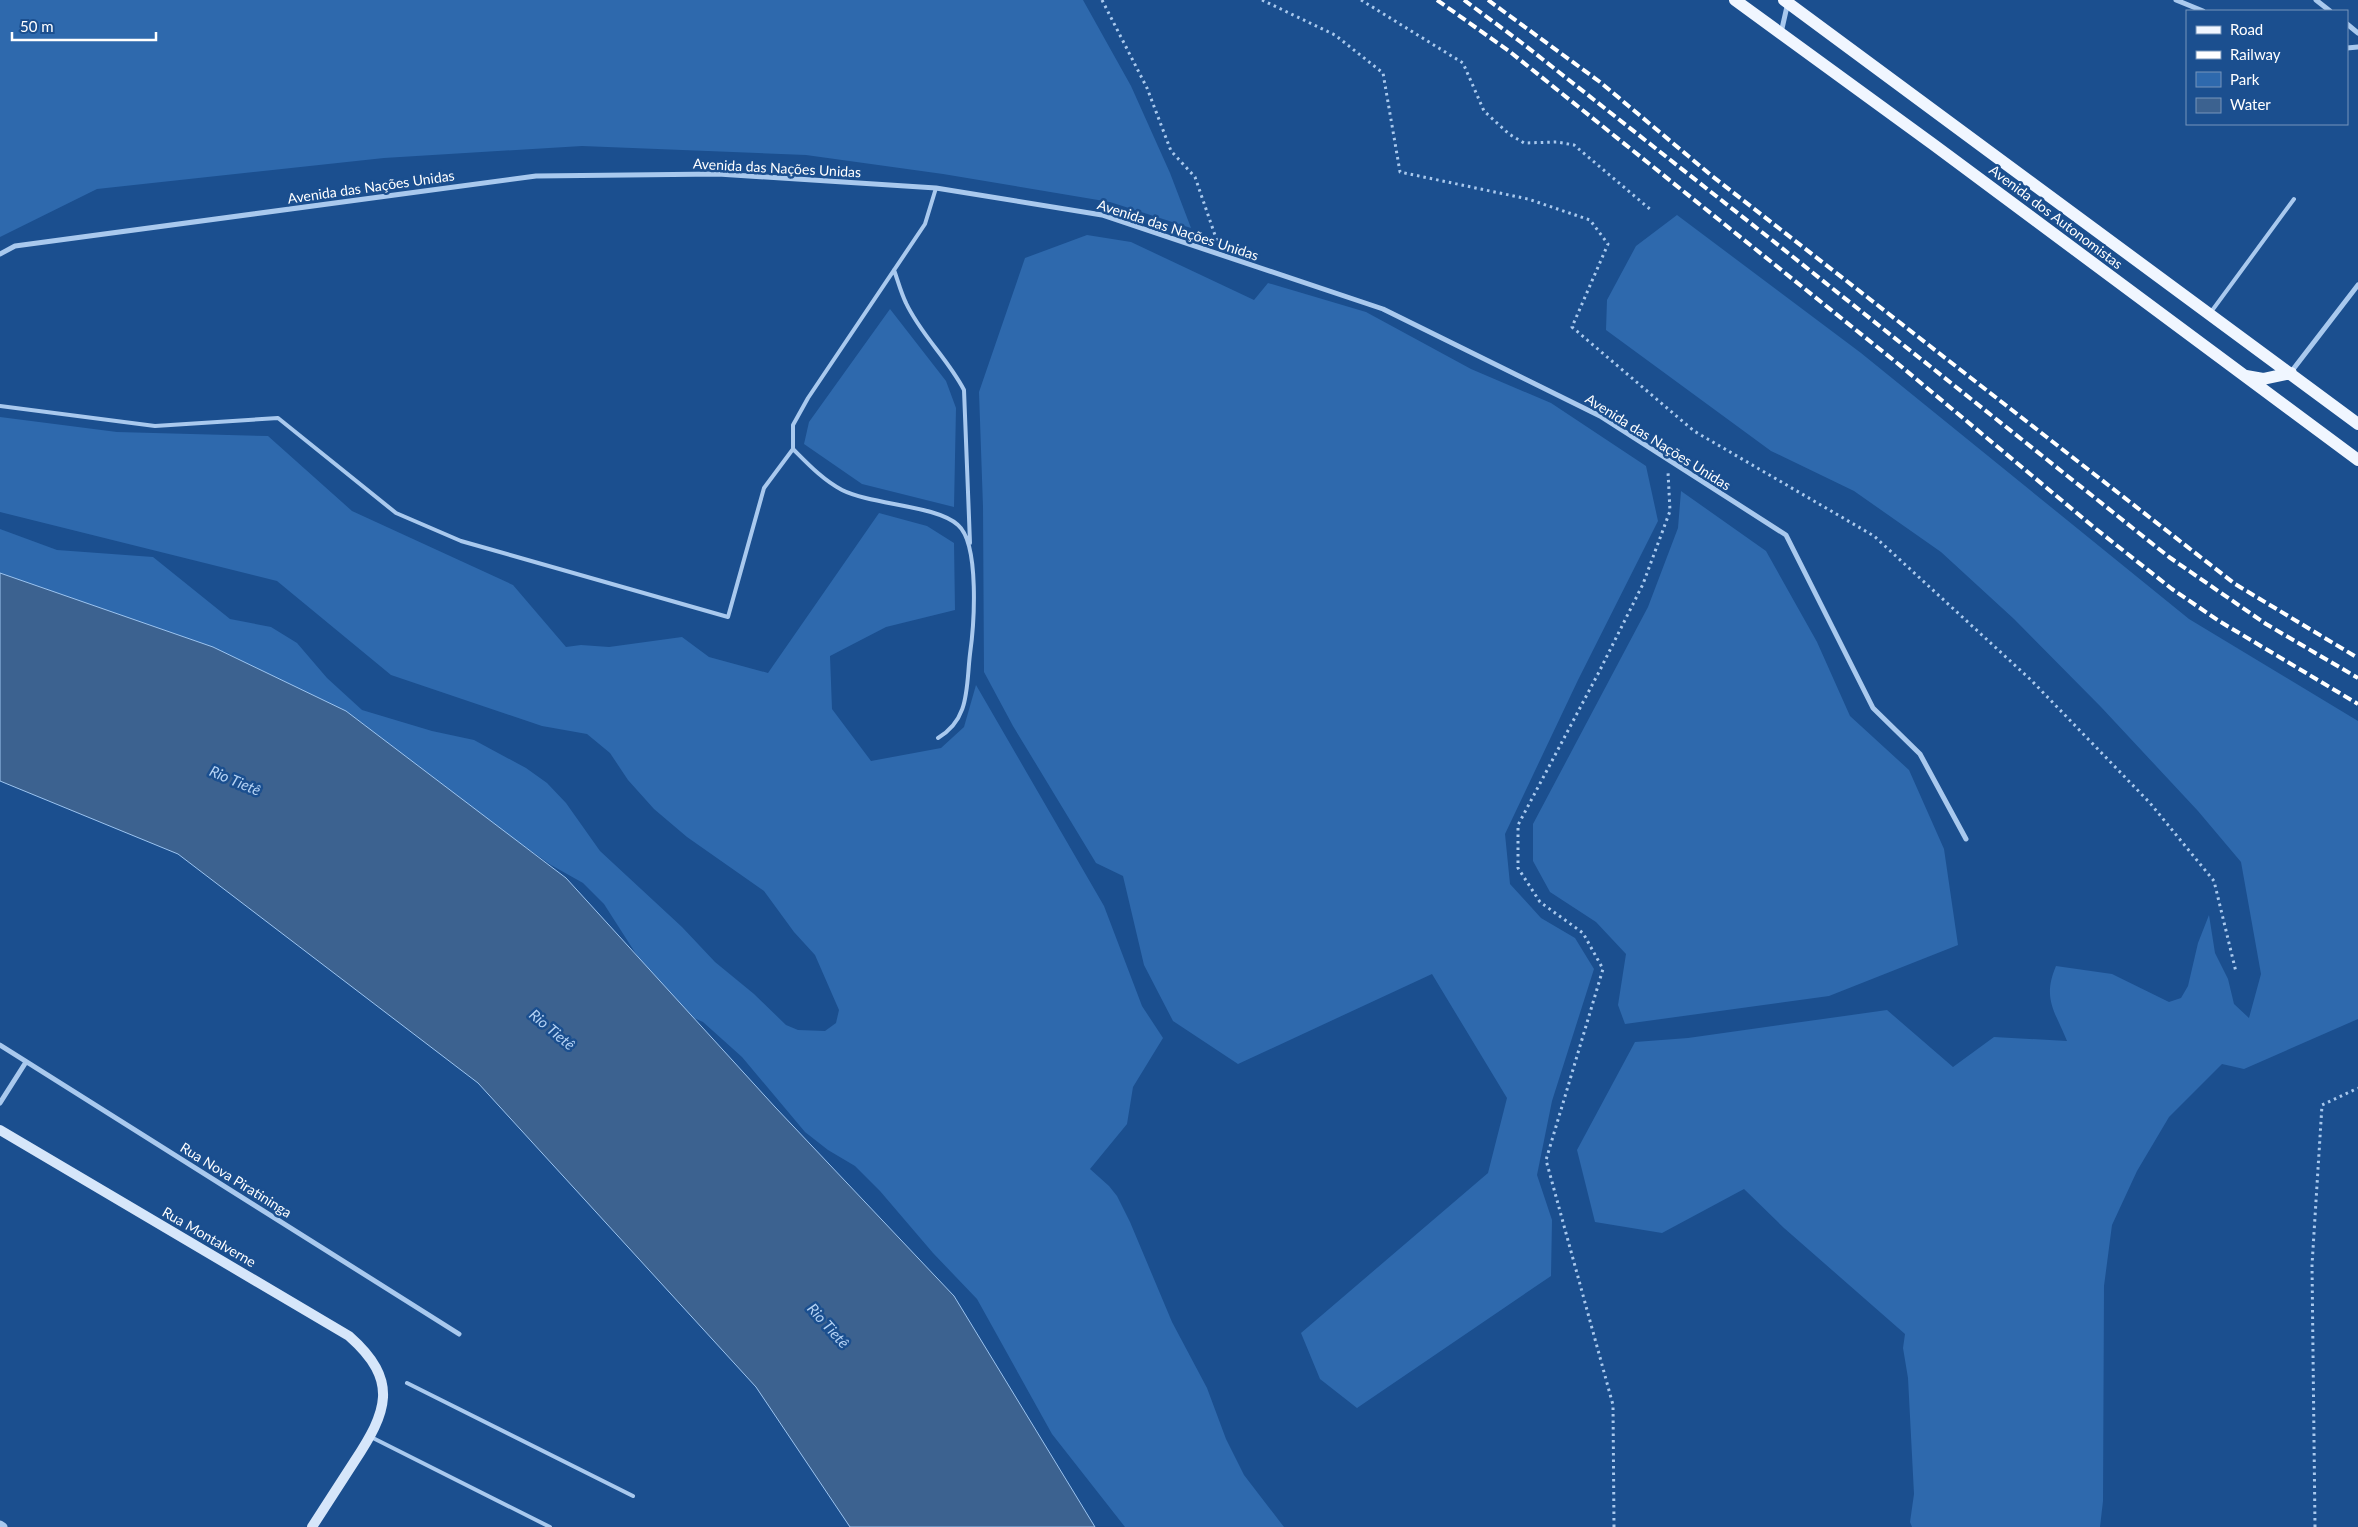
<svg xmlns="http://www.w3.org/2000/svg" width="2358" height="1527" font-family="Lato,sans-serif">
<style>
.green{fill:#2e69ad}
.water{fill:#3c6290;stroke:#9cc4f0}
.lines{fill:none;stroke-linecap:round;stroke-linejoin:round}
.path{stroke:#a9c9ee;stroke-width:3;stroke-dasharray:2.5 4;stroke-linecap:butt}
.service{stroke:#a9c9ee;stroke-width:4}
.minor{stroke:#a9c9ee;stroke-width:5}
.tertiary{stroke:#a9c9ee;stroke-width:9}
.secondary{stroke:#d6e6fa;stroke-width:10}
.primary{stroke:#f0f6ff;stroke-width:12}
.rail{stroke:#fff;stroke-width:4;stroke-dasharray:9 4;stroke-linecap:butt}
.labels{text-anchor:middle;stroke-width:5;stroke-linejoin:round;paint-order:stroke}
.street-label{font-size:14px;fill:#fff;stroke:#1b4f8f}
.water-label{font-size:15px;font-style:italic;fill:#b5d3f5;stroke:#1b4f8f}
</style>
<rect width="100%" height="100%" fill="#1b4f8f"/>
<path class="green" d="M0,0H1083L1131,86L1170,173L1191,228L1110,202L943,174L806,155L582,146L384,158L97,189L0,237Z
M1677,215L1861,353L2189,619L2358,721V1019L2244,1069L2222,1064L2169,1117L2137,1171L2112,1225L2104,1286L2103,1501L2100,1527H1912L1910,1522L1914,1494L1908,1378L1903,1348L1905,1334L1784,1228L1744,1189L1662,1233L1595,1222L1577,1150L1635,1042L1688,1038L1887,1010L1953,1067L1994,1037L2067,1041C2055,1011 2042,999 2056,966L2112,974L2169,1002L2181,998L2188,986L2198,943L2209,915L2215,953L2228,979L2234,1004L2249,1018L2261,974L2241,862L2198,811L2101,707L2014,619L1941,552L1854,491L1771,451L1606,330L1607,300L1636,246Z
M1087,235L1131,242L1254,300L1268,283L1366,312L1471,369L1551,403L1646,466L1658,521L1578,680L1505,834L1510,884L1541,918L1575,938L1594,969L1552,1101L1537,1175L1552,1220L1551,1276L1357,1408L1320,1379L1301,1333L1488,1173L1507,1098L1432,974L1238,1064L1173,1021L1144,965L1123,876L1096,863L1013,726L984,672L983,507L979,392L1025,258Z
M890,309L946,381L956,408L954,507L862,484L804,444L809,422Z
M0,417L117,432L268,436L352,511L513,585L566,647L581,645L609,647L682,637L709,657L768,673L879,513L927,526L954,543L955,610L886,627L830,656L832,709L871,761L941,748L964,727L976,685L1104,906L1142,1006L1163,1038L1133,1087L1127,1124L1090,1169L1109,1186L1117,1196L1130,1222L1172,1322L1207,1388L1226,1439L1244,1475L1284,1527H1125L1052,1434L977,1299L933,1253L880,1191L855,1166L828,1150L805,1132L742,1057L703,1022L687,1015L645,968L604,904L583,883L551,865L494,825L0,580V529L57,550L153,557L230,619L271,627L297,643L327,678L362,710L432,731L474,740L526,768L547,783L566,803L600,851L682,927L715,962L754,994L786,1025L798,1030L825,1031L836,1023L839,1010L815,955L794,932L764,891L687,837L654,809L628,780L610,753L587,734L542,726L391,675L277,581L0,512Z
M1681,491L1766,551L1817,642L1850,716L1909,770L1944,849L1958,945L1829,996L1625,1024L1618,1005L1626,954L1596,922L1550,892L1533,861V824L1648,607L1678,528Z"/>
<path class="water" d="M0,573L213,647L346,711L566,878L775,1107L954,1296L1095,1527H850L756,1387L478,1083L178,854L0,781Z"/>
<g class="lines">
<path class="path" d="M1102,0L1147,88L1171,151L1195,177L1217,241
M1262,0L1335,35L1383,73L1400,172L1528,199L1590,220L1608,244L1572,327L1694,431L1874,536L2031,680L2150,803L2214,881L2236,972
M1361,0L1463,63L1484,111L1509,134L1524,143L1557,142L1574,145L1651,210
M1614,1527L1613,1405L1546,1160L1603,969L1583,933L1540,902L1518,868V825L1599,672L1643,584L1670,511L1668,472
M2315,1527L2312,1265L2322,1105L2358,1088"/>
<path class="service" d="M936,188L925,224L808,398L793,425V449C808,464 823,480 842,490C872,505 936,505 958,525C980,544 974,626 970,654C966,688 970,719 938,738
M894,270C898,281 901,293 906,303C921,335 948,359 964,390L970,543
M2211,312L2294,199
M0,406L155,426L278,418L396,513L461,541L728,617L764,488L793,449
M407,1383L633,1496
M371,1437L550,1527"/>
<path class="minor" d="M2176,0L2203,11
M2316,0L2330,11
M2347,24L2358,33
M1781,33L1788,2
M2347,48L2358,47
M0,254L15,246L536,176L718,174L936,188L1102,215L1383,309L1600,416L1786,535L1873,708L1920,754L1966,839
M2291,372L2358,285
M0,1045L459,1334
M0,1103L26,1062"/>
<path class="tertiary" d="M0,1525L3,1527"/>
<path class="secondary" d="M0,1130L349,1336C400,1381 387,1412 354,1462C340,1484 326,1505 312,1527"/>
<path class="primary" d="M1735,0L1934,145L2358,460
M1784,0L2358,424
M2246,376L2263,379L2291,373"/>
<path class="rail" d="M1437,0L1509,51L1897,363L2096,529L2172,589L2219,621L2358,704
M1464,0L1522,43L1763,233L2169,557L2266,624L2358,678
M1488,0L1600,82L1712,176L2235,584L2358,658"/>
</g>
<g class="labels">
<g class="street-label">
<text transform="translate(777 168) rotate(3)" y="5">Avenida das Nações Unidas</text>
<text transform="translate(371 187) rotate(-8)" y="5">Avenida das Nações Unidas</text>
<text transform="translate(2056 217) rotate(37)" y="5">Avenida dos Autonomistas</text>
<text transform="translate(1178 230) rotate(18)" y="5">Avenida das Nações Unidas</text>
<text transform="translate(1658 442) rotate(32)" y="5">Avenida das Nações Unidas</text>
<text transform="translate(236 1180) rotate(32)" y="5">Rua Nova Piratininga</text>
<text transform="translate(209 1237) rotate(30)" y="5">Rua Montalverne</text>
</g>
<g class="water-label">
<text transform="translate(235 781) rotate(23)" y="5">Rio Tietê</text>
<text transform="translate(552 1030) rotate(40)" y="5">Rio Tietê</text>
<text transform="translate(828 1326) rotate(48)" y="5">Rio Tietê</text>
</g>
</g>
<rect x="2186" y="10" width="162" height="115" fill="#1b4f8f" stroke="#7695bc"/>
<rect x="2196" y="26" width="25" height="8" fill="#f0f6ff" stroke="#7695bc"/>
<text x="2230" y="35" font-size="15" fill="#ffffff">Road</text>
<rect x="2196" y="51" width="25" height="8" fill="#ffffff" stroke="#7695bc"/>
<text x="2230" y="60" font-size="15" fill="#ffffff">Railway</text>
<rect x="2196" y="72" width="25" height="15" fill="#2e69ad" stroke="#7695bc"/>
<text x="2230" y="85" font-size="15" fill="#ffffff">Park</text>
<rect x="2196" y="98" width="25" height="15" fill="#3c6290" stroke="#7695bc"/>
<text x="2230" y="110" font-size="15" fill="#ffffff">Water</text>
<path d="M12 32v8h144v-8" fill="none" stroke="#ffffff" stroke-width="2.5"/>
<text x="20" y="32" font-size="15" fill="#ffffff" stroke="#1b4f8f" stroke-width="4" paint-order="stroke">50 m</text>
</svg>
